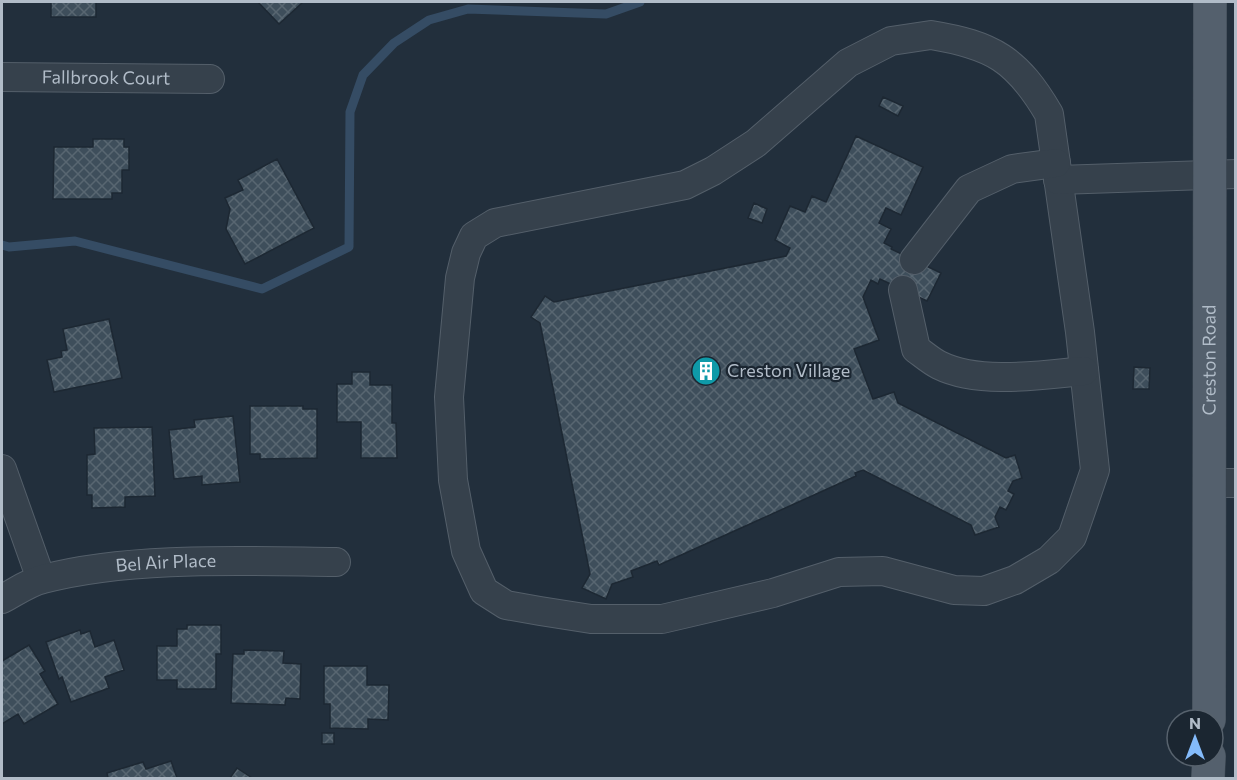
<svg xmlns="http://www.w3.org/2000/svg" width="1237" height="780" font-family="Commissioner,sans-serif">
<style>
.lines{fill:none;stroke-linecap:round;stroke-linejoin:round}
.stream{stroke:#354c64;stroke-width:9}
.building{fill:url(#building-cross-hatch);stroke:#1d2833;stroke-width:1.5}
.minor-casing{stroke:#545f6a;stroke-width:30}
.major-casing{stroke:#3f4a55;stroke-width:34}
.minor{stroke:#36414c;stroke-width:28}
.major{stroke:#54606d;stroke-width:33}
.labels{text-anchor:middle;stroke-width:4.5;stroke-linejoin:round;paint-order:stroke}
.street-label{font-size:18px;fill:#b1bcc8;stroke:#1b2631}
.poi-label{font-size:18px;fill:#b1bcc8;stroke:#1b2631;text-anchor:start}
</style>
<defs>
<pattern id="building-cross-hatch" width="8" height="8" patternUnits="userSpaceOnUse" patternTransform="scale(1.5)"><rect width="8" height="8" fill="#3e4e5b"/><path d="M0 0l8 8M0 8l8-8" fill="none" stroke="#586671"/></pattern>
</defs>
<rect width="100%" height="100%" fill="#222f3c"/>
<g class="lines">
<path class="stream" d="M2,245L9,247L75,241L262,289L349,247L350,112L363,75L394,43L429,20L468,9L606,14L640,2"/>
</g>
<path class="building" d="M51,2H96V17H51Z
M258,2H303L279,24Z
M883,97L903,106L898,116L879,106Z
M856,136L923,167L901,215L886,208L879,223L891,229L884,243L892,247L891,249L941,273L927,301L880,279L878,284L871,280L863,297L879,340L854,349L873,399L894,392L898,403L1006,458L1015,455L1022,478L1013,481L1008,491L1014,494L1006,510L1000,507L995,517L999,527L975,535L971,525L863,470L855,473L856,476L659,565L657,561L631,571L633,577L612,584L606,599L582,588L590,574L540,323L531,317L545,296L554,302L786,256L790,248L775,240L790,206L805,212L812,196L826,202Z
M93,139H124V147H129V170H122V193H112V199H53L54,147H93Z
M277,159L314,228L245,264L226,229L230,209L225,198L243,190L238,180Z
M754,203L767,209L762,223L748,218Z
M109,319L122,378L54,392L47,360L62,357L61,351L67,350L63,329Z
M1134,367L1150,368L1149,389H1133Z
M352,372H370V385H392V423H396L397,458H361V422H337V384H352Z
M250,406H303V409H317V458L260,459V454H250Z
M233,416L240,482L202,485V476L174,479L169,430L195,427L194,420Z
M152,427L155,496L125,497V507L92,508V495H87V455L95,454L94,428Z
M187,625H221V654H216V689H177V680H157V646H177V629H187Z
M80,630L81,634L90,631L95,647L114,640L124,670L105,677L109,688L71,702L62,677L59,679L46,642Z
M29,645L45,671L40,674L58,704L24,724L18,714L2,724V661Z
M244,650L284,651L283,663L301,664L300,699L286,698L285,705L231,703L233,654H244Z
M324,666H367V685H389L388,720L368,719V729L330,728V704H324Z
M322,733H334V744H322Z
M171,761L177,778H108L107,773L143,762L146,769Z
M237,768L252,778H230Z"/>
<g class="lines">
<g class="minor-casing">
<g id="minor">
<path d="M931,35C992,45 1017,59 1049,114L1080,332L1095,470L1072,537L1049,560L1015,580L984,591L954,590L883,571L839,572L773,593L662,619H591L540,611L506,605L484,591L466,551L453,480L449,397L460,278L466,253L474,236L495,223L685,185L713,171L756,143L848,63L891,41Z"/>
<path id="s1" d="M2,77L210,79"/>
<path d="M1058,180L1236,174"/>
<path d="M914,260L969,189L1012,169L1056,163"/>
<path d="M903,290L916,349C923,354 931,361 939,365C979,385 1042,375 1084,371"/>
<path d="M2,469L41,579"/>
<path d="M1210,483H1236"/>
<path id="s2" d="M2,599C14,593 29,582 43,579C130,556 245,561 336,562"/>
</g>
</g>
<g class="major-casing">
<g id="major">
<path id="s3" d="M1209,720L1210,2"/>
<path d="M1208,778L1209,756"/>
</g>
</g>
<use href="#minor" class="minor"/>
<use href="#major" class="major"/>
</g>
<defs>
<g id="building-disc" transform="scale(1.5)"><circle r="9.5" fill="#0f9aa8" stroke="#1b2631"/><path d="M-4-6H4V6H1V3H-1V6H-4ZM-2.5-4.3h1.7v1.8h-1.7ZM.8-4.3h1.7v1.8H.8ZM-2.5-1h1.7V.8h-1.7ZM.8-1h1.7V.8H.8Z" fill="#fff"/></g>
</defs>
<g fill-rule="evenodd">
<use href="#building-disc" x="706" y="371"/>
</g>
<g class="labels">
<g class="street-label">
<text dy="6" stroke="none"><textPath href="#s1" startOffset="104">Fallbrook Court</textPath></text>
<text dy="6" stroke="none"><textPath href="#s3" startOffset="360">Creston Road</textPath></text>
<text dy="6" stroke="none"><textPath href="#s2" startOffset="170">Bel Air Place</textPath></text>
</g>
<g class="poi-label">
<text x="727" y="377">Creston Village</text>
</g>
</g>
<rect width="1237" height="780" fill="none" stroke="#b1bcc8" stroke-width="6"/>
<g transform="translate(1195 738)"><circle r="28" fill="#1b2631" stroke="#57626d" stroke-width="1.5"/>
<path d="M0-4.5L10 22L0 15L-10 22Z" fill="#84bbfb"/>
<text y="-9" font-size="16" font-weight="bold" text-anchor="middle" fill="#b1bcc8">N</text>
</g>
</svg>
